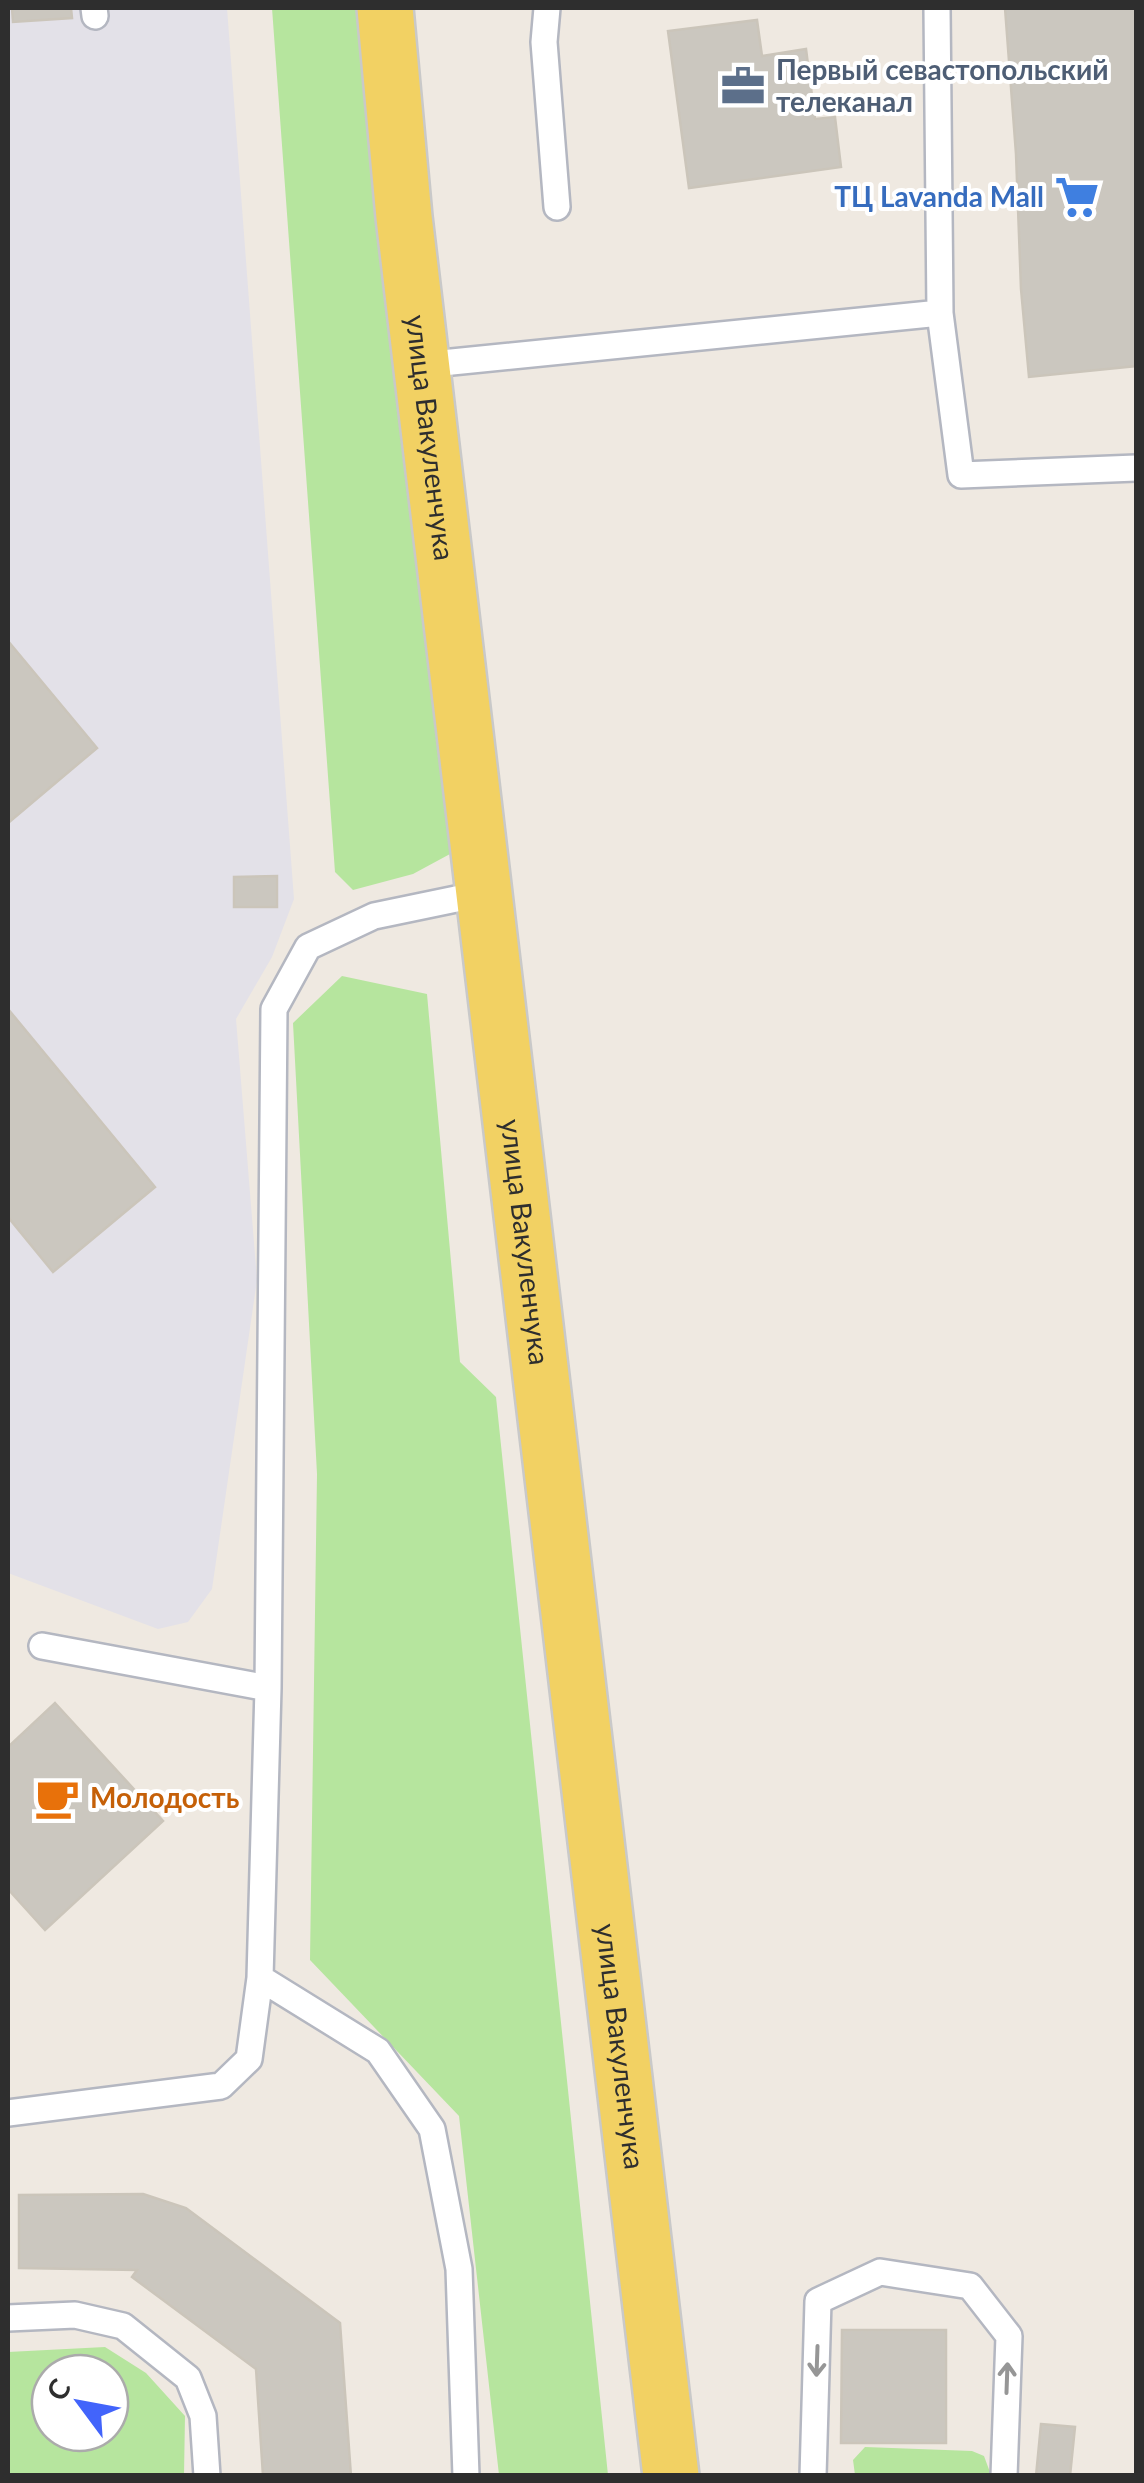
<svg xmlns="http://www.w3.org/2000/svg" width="1144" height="2483" font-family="Lato,sans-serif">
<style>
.industrial{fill:#e3e1e8}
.green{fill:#b6e59e;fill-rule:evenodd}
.building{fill:#cbc7bf;stroke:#cbc5ba;stroke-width:2.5}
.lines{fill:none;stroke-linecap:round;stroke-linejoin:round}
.service-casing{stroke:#b4b7c1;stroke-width:30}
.primary-casing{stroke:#c9c9c9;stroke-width:60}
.service{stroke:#fff;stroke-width:25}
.primary{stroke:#f2d163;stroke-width:55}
.oneway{stroke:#969696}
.labels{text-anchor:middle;stroke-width:8;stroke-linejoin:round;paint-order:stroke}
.service-label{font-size:28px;font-weight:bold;fill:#4e5e75;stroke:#fff;text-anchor:start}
.shop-label{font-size:28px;font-weight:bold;fill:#366cbe;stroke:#fff;text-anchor:end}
.street-label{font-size:28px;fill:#2e2e2e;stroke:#fff}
.food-label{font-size:28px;font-weight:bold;fill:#c56008;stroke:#fff;text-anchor:start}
</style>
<rect width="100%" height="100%" fill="#efe9e1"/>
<path class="industrial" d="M8,8H227L294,899L272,957L236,1019L257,1280L212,1589L188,1622L158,1629L8,1573Z"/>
<path class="green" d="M272,8H357L450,854L413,874L353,890L335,872Z
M342,976L427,994L460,1362L496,1397L608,2475H499L459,2116L310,1960L317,1474L293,1023Z
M105,2347L146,2373L185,2416L184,2475H8V2352ZM50,2373H110V2433H50Z
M865,2447L972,2451L984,2456L991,2475H855L853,2460Z"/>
<path class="building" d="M12,8H71L72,18L13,22Z
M1005,8H1136V366L1029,377L1021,289L1016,154Z
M757,20L762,56L806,49L815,119L835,117L841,167L689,188L668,31Z
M8,641L97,748L8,823Z
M277,876V907H234V877Z
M8,1009L155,1187L53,1272L8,1217Z
M55,1703L163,1821L45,1930L8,1889V1747Z
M143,2194L186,2208L340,2323L351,2476H263L256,2369L132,2277L137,2270L19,2268V2195Z
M842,2330H946V2443H841Z
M1041,2424L1075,2427L1070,2476H1036Z"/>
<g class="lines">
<g class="service-casing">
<path id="service" d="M94,8L95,16
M547,8L544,42L557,207
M940,313L961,475L1136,468
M422,365L940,313L937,8
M42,1646L268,1688
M260,1978L378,2051L432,2129L459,2269L466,2476
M8,2113L221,2086L249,2059L260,1978L268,1688L274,1009L308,947L374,916L485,893
M8,2318L75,2315L123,2326L188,2378L203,2416L207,2476
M813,2476L818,2301L880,2272L970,2286L1009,2336L1004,2476"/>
</g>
<g class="primary-casing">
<g id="primary">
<path id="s1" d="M385,8L404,217L671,2476"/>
</g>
</g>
<use href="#service" class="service"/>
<use href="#primary" class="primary"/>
</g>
<defs><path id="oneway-shaft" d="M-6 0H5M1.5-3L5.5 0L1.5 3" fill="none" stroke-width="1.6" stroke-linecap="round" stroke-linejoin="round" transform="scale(2.5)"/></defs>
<g class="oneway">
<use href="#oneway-shaft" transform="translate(817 2361) rotate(92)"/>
<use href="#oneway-shaft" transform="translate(1007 2378) rotate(-88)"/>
</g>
<defs>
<g id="office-bare" transform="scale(3.45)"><path d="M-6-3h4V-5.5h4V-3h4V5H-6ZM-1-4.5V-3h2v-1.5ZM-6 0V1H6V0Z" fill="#5c6f8a" stroke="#fff" stroke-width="2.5" paint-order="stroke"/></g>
<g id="supermarket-bare" transform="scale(3.45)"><path d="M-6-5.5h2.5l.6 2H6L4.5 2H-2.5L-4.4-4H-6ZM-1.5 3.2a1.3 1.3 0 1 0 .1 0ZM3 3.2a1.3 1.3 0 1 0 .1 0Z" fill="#3f7fe0" stroke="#fff" stroke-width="2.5" paint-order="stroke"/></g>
<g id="cafe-bare" transform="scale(3.45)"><path d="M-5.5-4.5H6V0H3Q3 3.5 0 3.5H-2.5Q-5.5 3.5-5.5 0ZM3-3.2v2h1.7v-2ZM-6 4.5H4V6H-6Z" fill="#e8710a" stroke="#fff" stroke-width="2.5" paint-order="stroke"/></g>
</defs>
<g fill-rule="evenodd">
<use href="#office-bare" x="743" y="86"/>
<use href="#supermarket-bare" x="1077" y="197"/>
<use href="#cafe-bare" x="57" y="1798"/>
</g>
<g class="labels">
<g class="service-label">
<text x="776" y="80">Первый севастопольский<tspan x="776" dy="32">телеканал</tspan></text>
</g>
<g class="shop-label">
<text x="1044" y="207">ТЦ Lavanda Mall</text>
</g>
<g class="street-label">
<text dy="10" stroke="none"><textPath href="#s1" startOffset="432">улица Вакуленчука</textPath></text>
<text dy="10" stroke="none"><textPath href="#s1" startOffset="1242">улица Вакуленчука</textPath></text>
<text dy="10" stroke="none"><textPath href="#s1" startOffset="2052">улица Вакуленчука</textPath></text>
</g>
<g class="food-label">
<text x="90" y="1808">Молодость</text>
</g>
</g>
<rect width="1144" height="2483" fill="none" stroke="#2e2e2e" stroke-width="20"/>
<g transform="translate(80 2403) rotate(302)"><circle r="48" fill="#ffffff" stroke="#ababab" stroke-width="2.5"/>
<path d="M0-8L18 38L0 25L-18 38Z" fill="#4264fb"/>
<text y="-15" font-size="28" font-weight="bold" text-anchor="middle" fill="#2e2e2e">С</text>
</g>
</svg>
